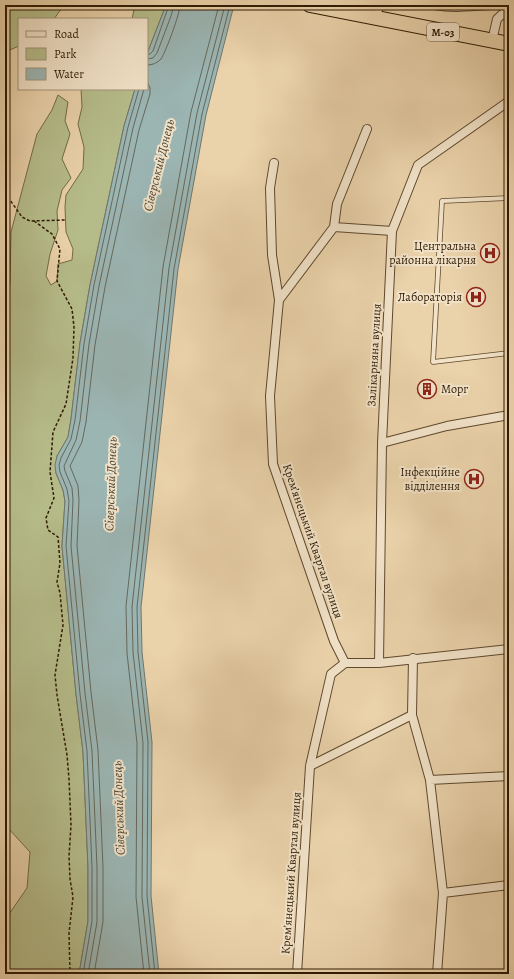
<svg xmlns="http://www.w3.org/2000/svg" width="514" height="979" font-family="Alegreya,serif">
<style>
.green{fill:#b5bc8a;stroke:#726b46}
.water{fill:#9bb5b3;stroke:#70776d}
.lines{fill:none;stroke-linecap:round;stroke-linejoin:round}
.shore{stroke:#65685b;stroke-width:1}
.service-casing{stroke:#5e482d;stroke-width:5.5}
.minor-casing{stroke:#5e482d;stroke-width:10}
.trunk-casing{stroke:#2f1a03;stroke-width:16}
.path{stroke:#2f1a03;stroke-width:1.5;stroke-dasharray:3 2;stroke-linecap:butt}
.service{stroke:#f1e2c8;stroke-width:4}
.minor{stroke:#f1e2c8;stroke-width:8}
.trunk{stroke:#ead2aa;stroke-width:14}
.labels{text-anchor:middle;stroke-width:4;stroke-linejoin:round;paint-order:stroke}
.shield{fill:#f1e2c8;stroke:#69563e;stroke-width:1}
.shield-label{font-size:11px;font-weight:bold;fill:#2f1a03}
.poi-label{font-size:12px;fill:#2f1a03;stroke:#f1e2c8;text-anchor:end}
.street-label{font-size:12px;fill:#2f1a03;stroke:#f1e2c8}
.water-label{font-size:13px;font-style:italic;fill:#4f4838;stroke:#f1e2c8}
</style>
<rect width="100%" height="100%" fill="#ead2aa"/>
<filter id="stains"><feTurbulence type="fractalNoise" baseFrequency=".005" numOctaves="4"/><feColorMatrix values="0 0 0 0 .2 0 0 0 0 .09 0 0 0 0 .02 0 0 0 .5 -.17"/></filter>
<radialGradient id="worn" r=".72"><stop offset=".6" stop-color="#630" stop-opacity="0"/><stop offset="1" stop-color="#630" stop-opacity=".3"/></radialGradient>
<path class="green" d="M5,5H64L54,19H19V46L5,52Z
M135,5H166L147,54V19H132Z
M81,89H135L124,126L90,285L80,343L71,419L68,437L57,456L56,473L63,490L65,501L62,546L76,694L83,752L88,867V921L79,974H5V920L27,888L30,852L8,828V876L5,881V287L10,284L11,232L37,134L52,110L58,95L68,102L65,121L70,134L62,159L71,178L62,190L57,211L58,230L50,254L46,276L51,285L57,281L58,264L72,260L73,249L66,232L65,207L66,195L83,169L84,147L78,124L82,107Z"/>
<path class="water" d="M166,5H234L206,115L178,269L141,607L142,652L152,742L151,896L159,974H79L88,921V867L83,752L76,694L62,546L65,501L63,490L56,473L55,465L57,456L68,437L71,419L80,343L90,285L124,126L135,89H147V54Z"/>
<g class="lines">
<path class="shore" d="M147,54H150L153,51L169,5
M147,59L153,58L157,53L171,16L174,5
M147,65C153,65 157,63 161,59C166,51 180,14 180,5
M83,974L92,921V867L87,751L80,694L66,546L69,501L67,489L60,472L59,465L61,458L71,439L75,420L84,344L94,285L128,127L139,89
M88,974L97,922V867L92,751L85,693L71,546L73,500L72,488L65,471L64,466L76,440L80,421L89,344L99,286L133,128L144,89
M94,974L103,922V867L98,750L91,692L77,546L79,500L78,486L70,466L82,442L86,422L95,345L105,287L139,130L150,94V88L147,81
M144,974L136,897L137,743L127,653L126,606L163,267L191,112L219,5
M150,974L142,897L143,743L133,652L132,607L169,268L197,113L225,5
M155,974L147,896L148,742L138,652L137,607L174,269L202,114L230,5"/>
<g class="service-casing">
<path id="service" d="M509,353L433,362L442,201L509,198"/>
</g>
<g class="minor-casing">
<path id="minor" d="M435,5C454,9 472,6 490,5
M376,18L379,5
M492,41L497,19L509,8
M274,163L270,188L272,255L279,300
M334,227L337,204L367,129
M382,443L447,426L509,415
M413,658L412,715L430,780L443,893L437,974
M345,663L334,641L273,464L270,396L279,300L334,227L392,231
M379,663L382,443L392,231L418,165L509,101
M310,766L412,715
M430,780L509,776
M443,893L509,885
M297,974L310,766L331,674L345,663H379L509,649"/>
</g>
<g class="trunk-casing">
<path id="trunk" d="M310,5L509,44"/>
</g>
<path class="path" d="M5,193L22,217L30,221L65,220
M34,221L52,234L60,249L57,281L72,309L74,327L73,358L66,404L53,432L50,472L54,498L46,518L48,530L58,537L60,563L57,582L60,593L63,625L55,675L57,695L67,755L69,779L71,825L69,856L70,879L73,897L69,933L70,974"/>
<use href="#service" class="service"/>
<use href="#minor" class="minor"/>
<use href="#trunk" class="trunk"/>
</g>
<defs>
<g id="hospital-ring" transform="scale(1)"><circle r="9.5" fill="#f1e2c8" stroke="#8f2418" stroke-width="1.5"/><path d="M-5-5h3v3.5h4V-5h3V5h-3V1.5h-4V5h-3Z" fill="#8f2418"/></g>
<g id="building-ring" transform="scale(1)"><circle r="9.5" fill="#f1e2c8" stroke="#8f2418" stroke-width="1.5"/><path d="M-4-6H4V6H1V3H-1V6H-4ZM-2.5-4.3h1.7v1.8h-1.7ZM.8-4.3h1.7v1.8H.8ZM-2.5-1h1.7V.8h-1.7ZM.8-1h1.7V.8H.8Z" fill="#8f2418"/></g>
</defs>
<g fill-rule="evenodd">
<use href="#hospital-ring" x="490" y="253"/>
<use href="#hospital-ring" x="476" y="297"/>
<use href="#building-ring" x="427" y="389"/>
<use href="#hospital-ring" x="474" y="479"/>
</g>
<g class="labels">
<rect class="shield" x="427" y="23" width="32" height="18" rx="3"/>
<g class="shield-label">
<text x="443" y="36">М-03</text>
</g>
<g class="poi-label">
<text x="476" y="250">Центральна<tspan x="476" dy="14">районна лікарня</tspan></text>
<text x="462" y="301">Лабораторія</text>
<text x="441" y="393" text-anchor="start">Морг</text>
<text x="460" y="476">Інфекційне<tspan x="460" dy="14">відділення</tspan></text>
</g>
<g class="street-label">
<text transform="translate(374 355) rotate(-87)" y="4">Залікарняна вулиця</text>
<text transform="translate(313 541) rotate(71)" y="4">Крем’янецький Квартал вулиця</text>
<text transform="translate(291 873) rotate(-86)" y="4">Крем’янецький Квартал вулиця</text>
</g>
<g class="water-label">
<text transform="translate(158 165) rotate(-76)" y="5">Сіверський Донець</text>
<text transform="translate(110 484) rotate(-88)" y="5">Сіверський Донець</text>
<text transform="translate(118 808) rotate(-92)" y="5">Сіверський Донець</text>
</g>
</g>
<rect width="514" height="979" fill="none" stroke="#ead2aa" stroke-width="20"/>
<rect x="6" y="6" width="502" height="967" fill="none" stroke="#2f1a03" stroke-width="2"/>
<rect x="10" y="10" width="494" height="959" fill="none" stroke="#2f1a03"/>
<rect x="18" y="18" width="130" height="72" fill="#f1e2c8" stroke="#a39279"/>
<rect x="26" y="31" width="20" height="6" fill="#f1e2c8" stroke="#a39279"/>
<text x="54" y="38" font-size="12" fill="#2f1a03">Road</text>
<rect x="26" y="48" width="20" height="12" fill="#b5bc8a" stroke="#a39279"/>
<text x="54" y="58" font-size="12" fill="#2f1a03">Park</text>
<rect x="26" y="68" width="20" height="12" fill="#9bb5b3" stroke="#a39279"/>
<text x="54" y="78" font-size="12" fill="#2f1a03">Water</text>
<rect width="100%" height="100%" filter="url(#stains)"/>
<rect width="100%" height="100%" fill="url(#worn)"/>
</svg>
